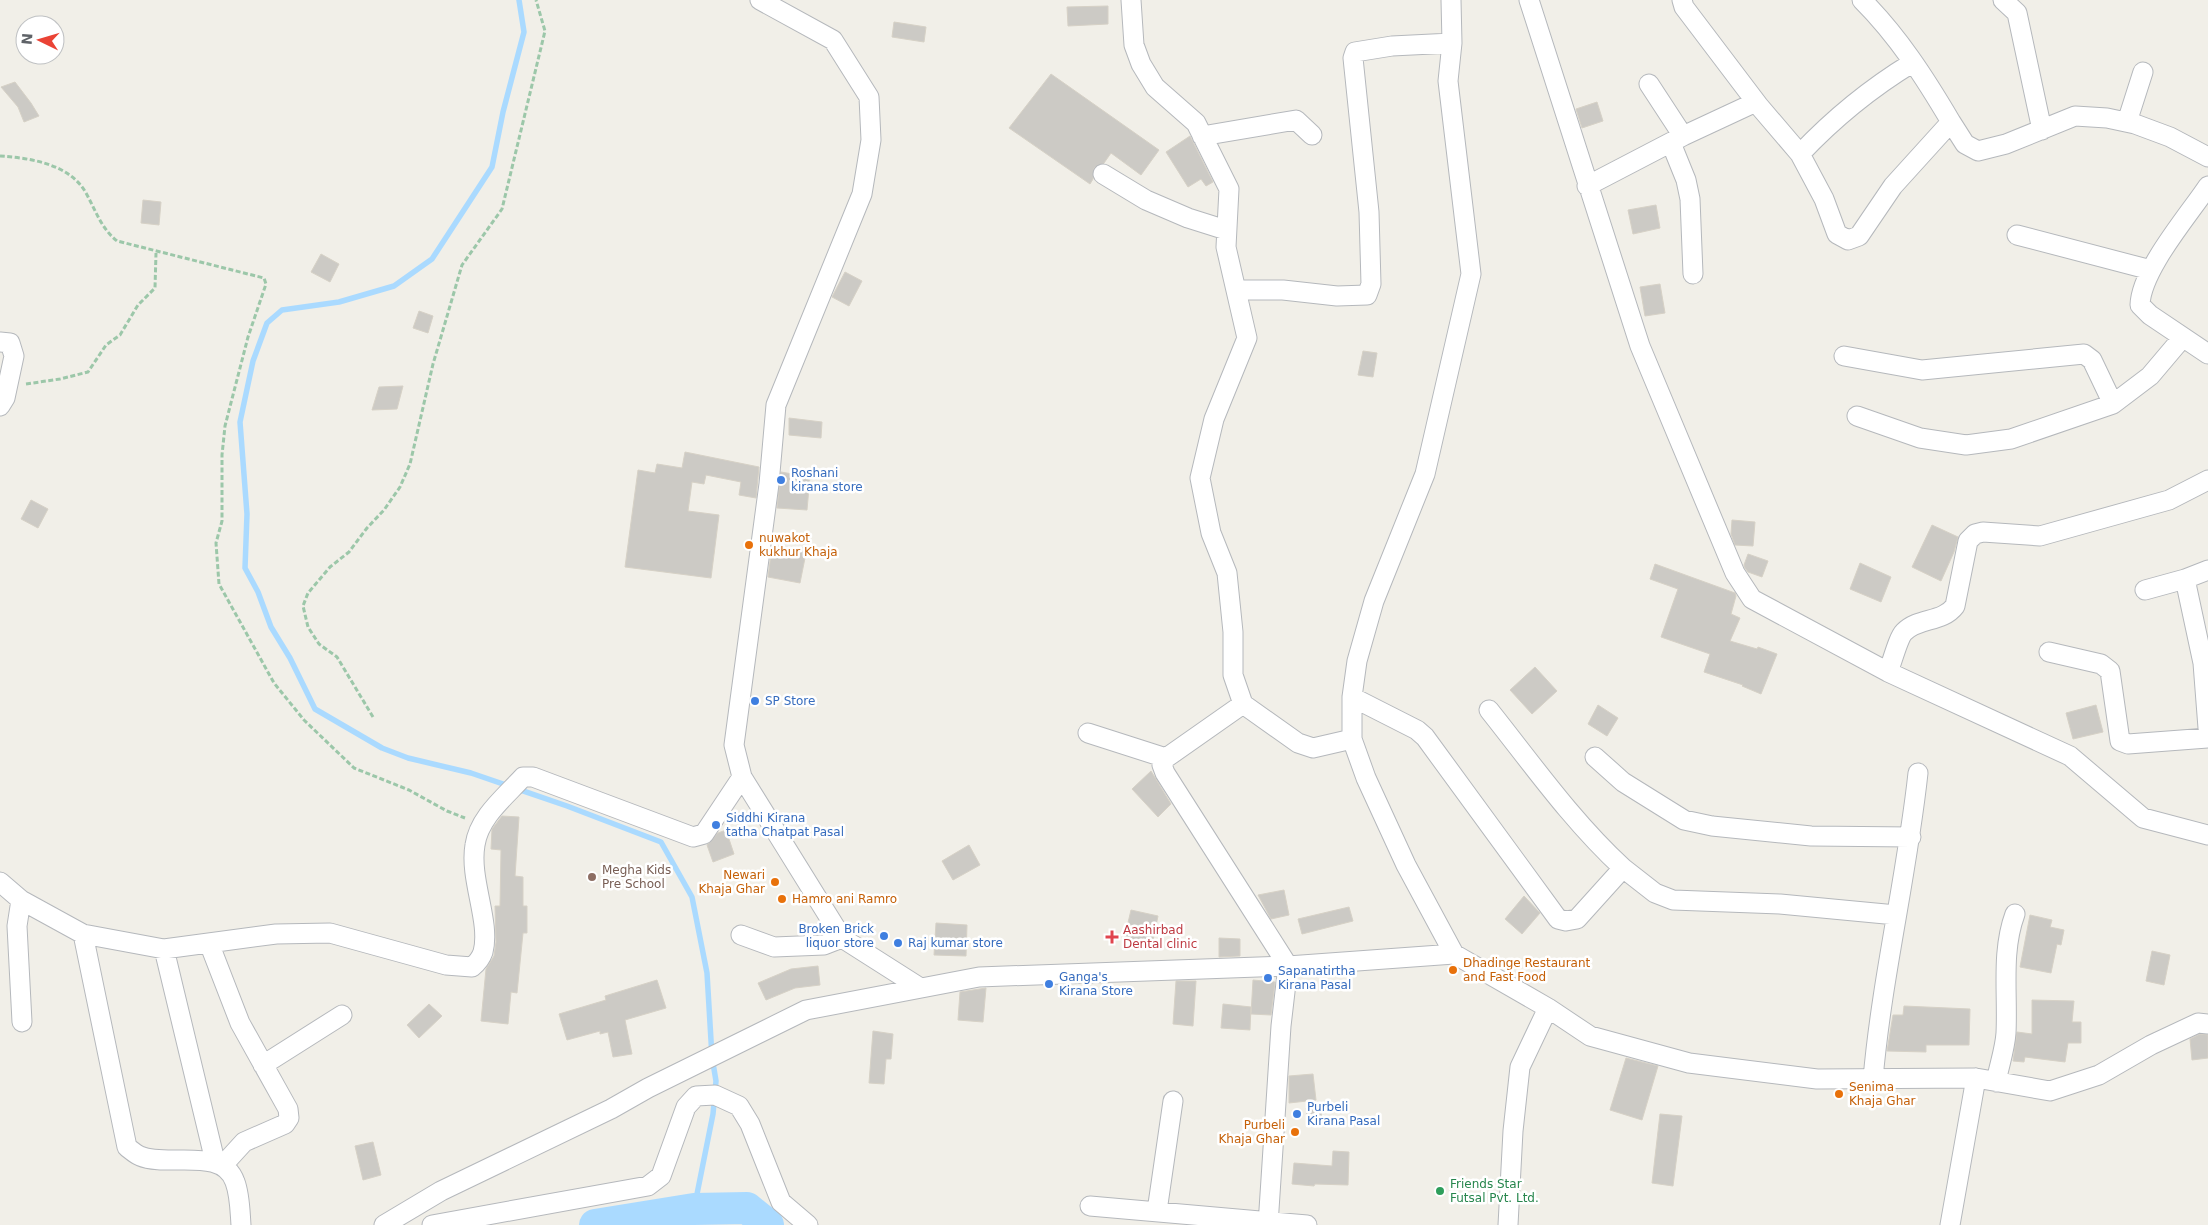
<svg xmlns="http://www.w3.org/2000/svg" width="2208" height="1225" font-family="'DejaVu Sans',sans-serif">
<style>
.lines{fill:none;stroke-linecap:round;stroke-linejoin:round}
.stream{stroke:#aadaff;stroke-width:5.5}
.river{stroke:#aadaff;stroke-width:32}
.building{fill:#cccac5;stroke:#d6d1c6}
.minor-casing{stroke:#b5b8bc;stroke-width:21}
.path{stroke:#9cc7a9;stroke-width:3;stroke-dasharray:5 2.5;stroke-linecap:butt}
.minor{stroke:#fff;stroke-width:19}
.shop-dot{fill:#3f7fe0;stroke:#fff;stroke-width:2}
.food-dot{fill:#e8710a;stroke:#fff;stroke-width:2}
.education-dot{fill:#8d6e63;stroke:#fff;stroke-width:2}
.health-dot{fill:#e0444e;stroke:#fff;stroke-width:2}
.leisure-dot{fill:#2e9e5b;stroke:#fff;stroke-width:2}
.labels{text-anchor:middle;stroke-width:5;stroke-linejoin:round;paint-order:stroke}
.shop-label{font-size:12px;fill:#366cbe;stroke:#fff;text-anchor:start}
.food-label{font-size:12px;fill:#c56008;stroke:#fff;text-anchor:start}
.education-label{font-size:12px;fill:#785e54;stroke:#fff;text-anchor:start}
.health-label{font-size:12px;fill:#be3a42;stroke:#fff;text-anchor:start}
.leisure-label{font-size:12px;fill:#27864d;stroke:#fff;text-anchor:start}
</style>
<rect width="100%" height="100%" fill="#f1efe8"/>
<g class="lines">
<path class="stream" d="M519,0L524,32L503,112L492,167L432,259L394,286L339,302L282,310L267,323L253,361L240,422L247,514L245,568L258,592L271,627L290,658L315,709L382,748L408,758L471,773L567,806L661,842L692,897L707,973L712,1057L716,1081L713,1114L694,1209"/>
<path class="river" d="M595,1225L694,1209L747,1208L768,1225"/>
</g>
<path class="building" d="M1108,6V24L1068,26L1067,7Z
M894,22L926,27L924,42L892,37Z
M1051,74L1159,150L1141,175L1111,153L1104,163L1094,168L1093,179L1090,184L1009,128Z
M15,82L31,103L39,116L24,122L18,107L1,87Z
M1597,102L1603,121L1582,128L1576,109Z
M1190,136L1213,182L1206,186L1201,179L1188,187L1166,152Z
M143,200L161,202L159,225L141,223Z
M1656,205L1660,228L1633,234L1628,210Z
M321,254L339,264L330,282L311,272Z
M845,272L862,281L849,306L832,297Z
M1660,284L1665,313L1645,316L1640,287Z
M419,311L433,316L428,333L413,328Z
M1363,351L1377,353L1373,377L1358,375Z
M403,386L397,409L372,410L379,387Z
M789,418L822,422L821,438L789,435Z
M685,452L759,467L756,498L739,495L741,482L706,475L704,484L692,482L688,511L719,515L711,578L625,567L638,470L655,473L657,464L682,468Z
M781,472L810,477L807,510L777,508Z
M31,500L48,509L38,528L21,519Z
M1732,520L1755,522L1753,546L1735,545L1731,534Z
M1932,525L1958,537L1954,552L1941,581L1912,567Z
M772,547L807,548L800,583L768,577Z
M1748,554L1768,561L1762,577L1748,572L1745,568L1744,565Z
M1860,563L1891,577L1881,602L1850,589Z
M1655,564L1735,593L1736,596L1731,614L1740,618L1730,641L1757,649L1758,647L1777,654L1761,694L1742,686L1743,685L1704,672L1710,654L1661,637L1678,589L1650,579Z
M1535,667L1557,691L1532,714L1510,690Z
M1598,705L1618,718L1607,736L1588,724Z
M2096,705L2103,732L2073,739L2066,713Z
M1151,771L1171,804L1158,817L1132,789Z
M502,816L519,817L515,876L523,877V906H527V933H523L517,993L511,992L508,1024L481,1021L486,969L494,956L496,942L495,906H500L501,850L491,849L492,829Z
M726,830L734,854L713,862L707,845L718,833Z
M969,845L980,865L953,880L942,861Z
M1284,890L1289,915L1271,919L1258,895Z
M1524,896L1540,913L1522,934L1505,919Z
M1349,907L1353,921L1302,934L1298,919Z
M1131,910L1158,916L1151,950L1123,944Z
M2030,915L2052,920L2050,927L2064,930L2061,945L2057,944L2051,973L2020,967Z
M936,923L967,925L966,956L934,955Z
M1219,938L1240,939V956L1219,957Z
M2152,951L2170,955L2164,985L2146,981Z
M818,966L820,985L795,988L766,1000L758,983L791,969Z
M657,980L666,1008L625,1020L632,1054L613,1057L608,1032L600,1034V1031L567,1040L559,1014L606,1000L605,996Z
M1253,980L1275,982L1271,1015L1251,1014Z
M1176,981H1196L1193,1026L1173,1024Z
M986,988L983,1022L958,1020L960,992Z
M2032,1000L2074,1001L2072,1022H2081V1043H2068L2065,1062L2025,1057L2024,1062L2013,1061L2017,1032L2032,1034Z
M429,1004L442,1016L419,1038L407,1025Z
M1223,1004L1251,1007L1250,1030L1221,1028Z
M1904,1006L1970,1009L1969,1045H1926V1052L1887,1051L1893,1015H1903Z
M873,1031L893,1034L891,1059H886L884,1084L869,1083Z
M2200,1034L2208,1035V1058L2192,1060L2190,1039Z
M1626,1058L1658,1066L1642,1120L1610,1110Z
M1313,1074L1316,1100L1289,1103V1076Z
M1320,1106L1323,1125L1308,1126L1306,1108Z
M1660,1114L1682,1116L1673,1186L1652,1183Z
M373,1142L381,1175L363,1180L355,1146Z
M1333,1151L1349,1152L1348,1185L1315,1184L1314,1186L1292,1184L1294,1163L1332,1166Z"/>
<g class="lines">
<g class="minor-casing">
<path id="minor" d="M760,0L833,40L869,97L871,140L862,194L776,405L769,484L734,745L742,777L842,938L919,987
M1131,0L1134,45L1141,64L1155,87L1196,123L1229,189L1226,247L1247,338L1214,419L1200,478L1211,533L1227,573L1233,632V675L1243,704L1298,743L1313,748L1352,739
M1451,0L1452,43L1448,81L1471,274L1425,474L1374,601L1357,661L1352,697V739L1366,778L1406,865L1454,954
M1529,0L1640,346L1735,573L1752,599L1888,672L2070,756L2143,818L2208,835
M1682,0L1684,7L1759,106L1800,154L1824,199L1837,234L1848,240L1859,236L1893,186L1951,122L1965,144L1978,151L2006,144L2075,116L2107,118L2135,124L2170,137L2208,157
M1862,0C1898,36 1925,78 1951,122
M2003,0L2017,13L2042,130
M1649,84L1683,136
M2127,122L2143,72
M1202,136L1296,120L1312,135
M1671,143L1686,180L1690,199L1693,274
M1800,154C1834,118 1871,88 1912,63
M1103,174L1146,200L1188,218L1226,230
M1587,186L1683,136L1756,102
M2208,186C2188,216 2141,270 2140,305L2150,315L2208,354
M2017,235L2151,270
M1236,290H1283L1337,296L1367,295L1371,284L1369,212L1353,58L1355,52L1392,46L1452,43
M0,342L10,343L14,356L5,398L0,406
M1844,356L1922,370L2084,354L2092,360L2113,404
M1857,416L1920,438L1966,445L2011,439L2113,404L2150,376L2183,337
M2208,570L2185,579L2203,663L2208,728
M2145,590L2185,579
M2049,652L2101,664L2110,671L2120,741L2128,744L2208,738
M1888,672C1892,663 1898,638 1904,632C1919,617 1942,623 1955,606L1968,541L1975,534L1983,532L2040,536L2169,500L2208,480
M1352,697L1417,730L1425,737L1558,919L1566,921L1577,919L1623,868L1655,893L1673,900L1780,904L1896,915
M1243,704L1166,758L1162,765L1165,773L1288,966L1281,1026L1268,1225
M1489,710C1532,764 1572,821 1623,868
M1088,733L1166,758
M1595,757L1623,782L1684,820L1712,826L1811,836L1911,837
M0,882L21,900L83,934L164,949L276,934L330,933L446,965L472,967C477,963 481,958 483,952C491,922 469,879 475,845C479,817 505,797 523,777H533L693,837L704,834L742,777
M21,900L17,926L22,1022
M83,934L127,1147C131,1150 135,1154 140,1156C168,1168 223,1146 235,1182C240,1195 240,1212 241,1225
M741,935L774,947L824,945L842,938
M209,943L240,1023L288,1109L289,1118L285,1124L244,1142L223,1165
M164,949L215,1161
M263,1065L342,1015
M1873,1079C1882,976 1907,876 1918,773
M1996,1082C1999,1066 2005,1049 2006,1033C2008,993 2001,952 2015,914
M1090,1206L1307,1225
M1157,1211L1173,1101
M384,1225L441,1191L611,1109L648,1088L806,1010L979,977L1288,966L1454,954L1548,1008L1590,1036L1689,1063L1817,1079L1976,1078L2050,1091L2099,1075L2151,1045L2198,1023L2208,1024
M432,1225L648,1186L661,1176L686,1107L696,1096L715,1095L739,1106L750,1124L781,1202L808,1225
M1508,1225L1513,1131L1520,1067L1548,1008
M1950,1225L1976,1078"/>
</g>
<path class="path" d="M0,156C30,158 70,164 86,193C96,211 101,228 117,241L264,278L266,284L248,337L225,426L222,455V521L216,543L219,584L274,683L304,720L354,768L409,790L447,811L465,818
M26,384L60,379L88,372L106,345L120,335L138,305L155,288L156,253
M373,717L337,657L319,644L308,627L303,606L308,593L330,567L349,552L367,528L384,510L400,487L410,464L433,364L462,265L502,209L545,31L536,0"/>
<use href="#minor" class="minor"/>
</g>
<g class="shop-dot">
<circle cx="781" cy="480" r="5"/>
<circle cx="755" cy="701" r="5"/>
<circle cx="716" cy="825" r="5"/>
<circle cx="884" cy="936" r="5"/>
<circle cx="898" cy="943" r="5"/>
<circle cx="1268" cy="978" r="5"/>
<circle cx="1049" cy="984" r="5"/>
<circle cx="1297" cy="1114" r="5"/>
</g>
<g class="food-dot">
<circle cx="749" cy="545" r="5"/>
<circle cx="775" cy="882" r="5"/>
<circle cx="782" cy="899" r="5"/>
<circle cx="1453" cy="970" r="5"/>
<circle cx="1839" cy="1094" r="5"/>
<circle cx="1295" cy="1132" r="5"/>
</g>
<circle class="education-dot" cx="592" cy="877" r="5"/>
<path class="health-dot" d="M1109.5 929.5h5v5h5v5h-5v5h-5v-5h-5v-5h5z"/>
<circle class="leisure-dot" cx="1440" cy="1191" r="5"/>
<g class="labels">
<g class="shop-label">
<text x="791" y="477">Roshani<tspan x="791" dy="14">kirana store</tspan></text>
<text x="765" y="705">SP Store</text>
<text x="726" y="822">Siddhi Kirana<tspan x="726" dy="14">tatha Chatpat Pasal</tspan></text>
<text x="874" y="933" text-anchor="end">Broken Brick<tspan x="874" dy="14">liquor store</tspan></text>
<text x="908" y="947">Raj kumar store</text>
<text x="1278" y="975">Sapanatirtha<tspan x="1278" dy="14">Kirana Pasal</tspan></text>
<text x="1059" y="981">Ganga's<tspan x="1059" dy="14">Kirana Store</tspan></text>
<text x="1307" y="1111">Purbeli<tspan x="1307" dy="14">Kirana Pasal</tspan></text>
</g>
<g class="food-label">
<text x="759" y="542">nuwakot<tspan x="759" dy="14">kukhur Khaja</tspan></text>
<text x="765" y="879" text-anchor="end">Newari<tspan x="765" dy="14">Khaja Ghar</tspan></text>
<text x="792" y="903">Hamro ani Ramro</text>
<text x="1463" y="967">Dhadinge Restaurant<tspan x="1463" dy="14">and Fast Food</tspan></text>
<text x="1849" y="1091">Senima<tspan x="1849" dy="14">Khaja Ghar</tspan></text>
<text x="1285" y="1129" text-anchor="end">Purbeli<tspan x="1285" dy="14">Khaja Ghar</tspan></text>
</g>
<g class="education-label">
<text x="602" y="874">Megha Kids<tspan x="602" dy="14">Pre School</tspan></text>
</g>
<g class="health-label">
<text x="1123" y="934">Aashirbad<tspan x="1123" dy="14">Dental clinic</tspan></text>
</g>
<g class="leisure-label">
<text x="1450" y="1188">Friends Star<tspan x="1450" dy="14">Futsal Pvt. Ltd.</tspan></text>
</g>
</g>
<g transform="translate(40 40) rotate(275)"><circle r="24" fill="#ffffff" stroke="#bfc1c3"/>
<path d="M0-4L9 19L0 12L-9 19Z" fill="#ea4335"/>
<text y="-8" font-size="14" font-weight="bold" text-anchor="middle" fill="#5f6368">N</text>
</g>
</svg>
